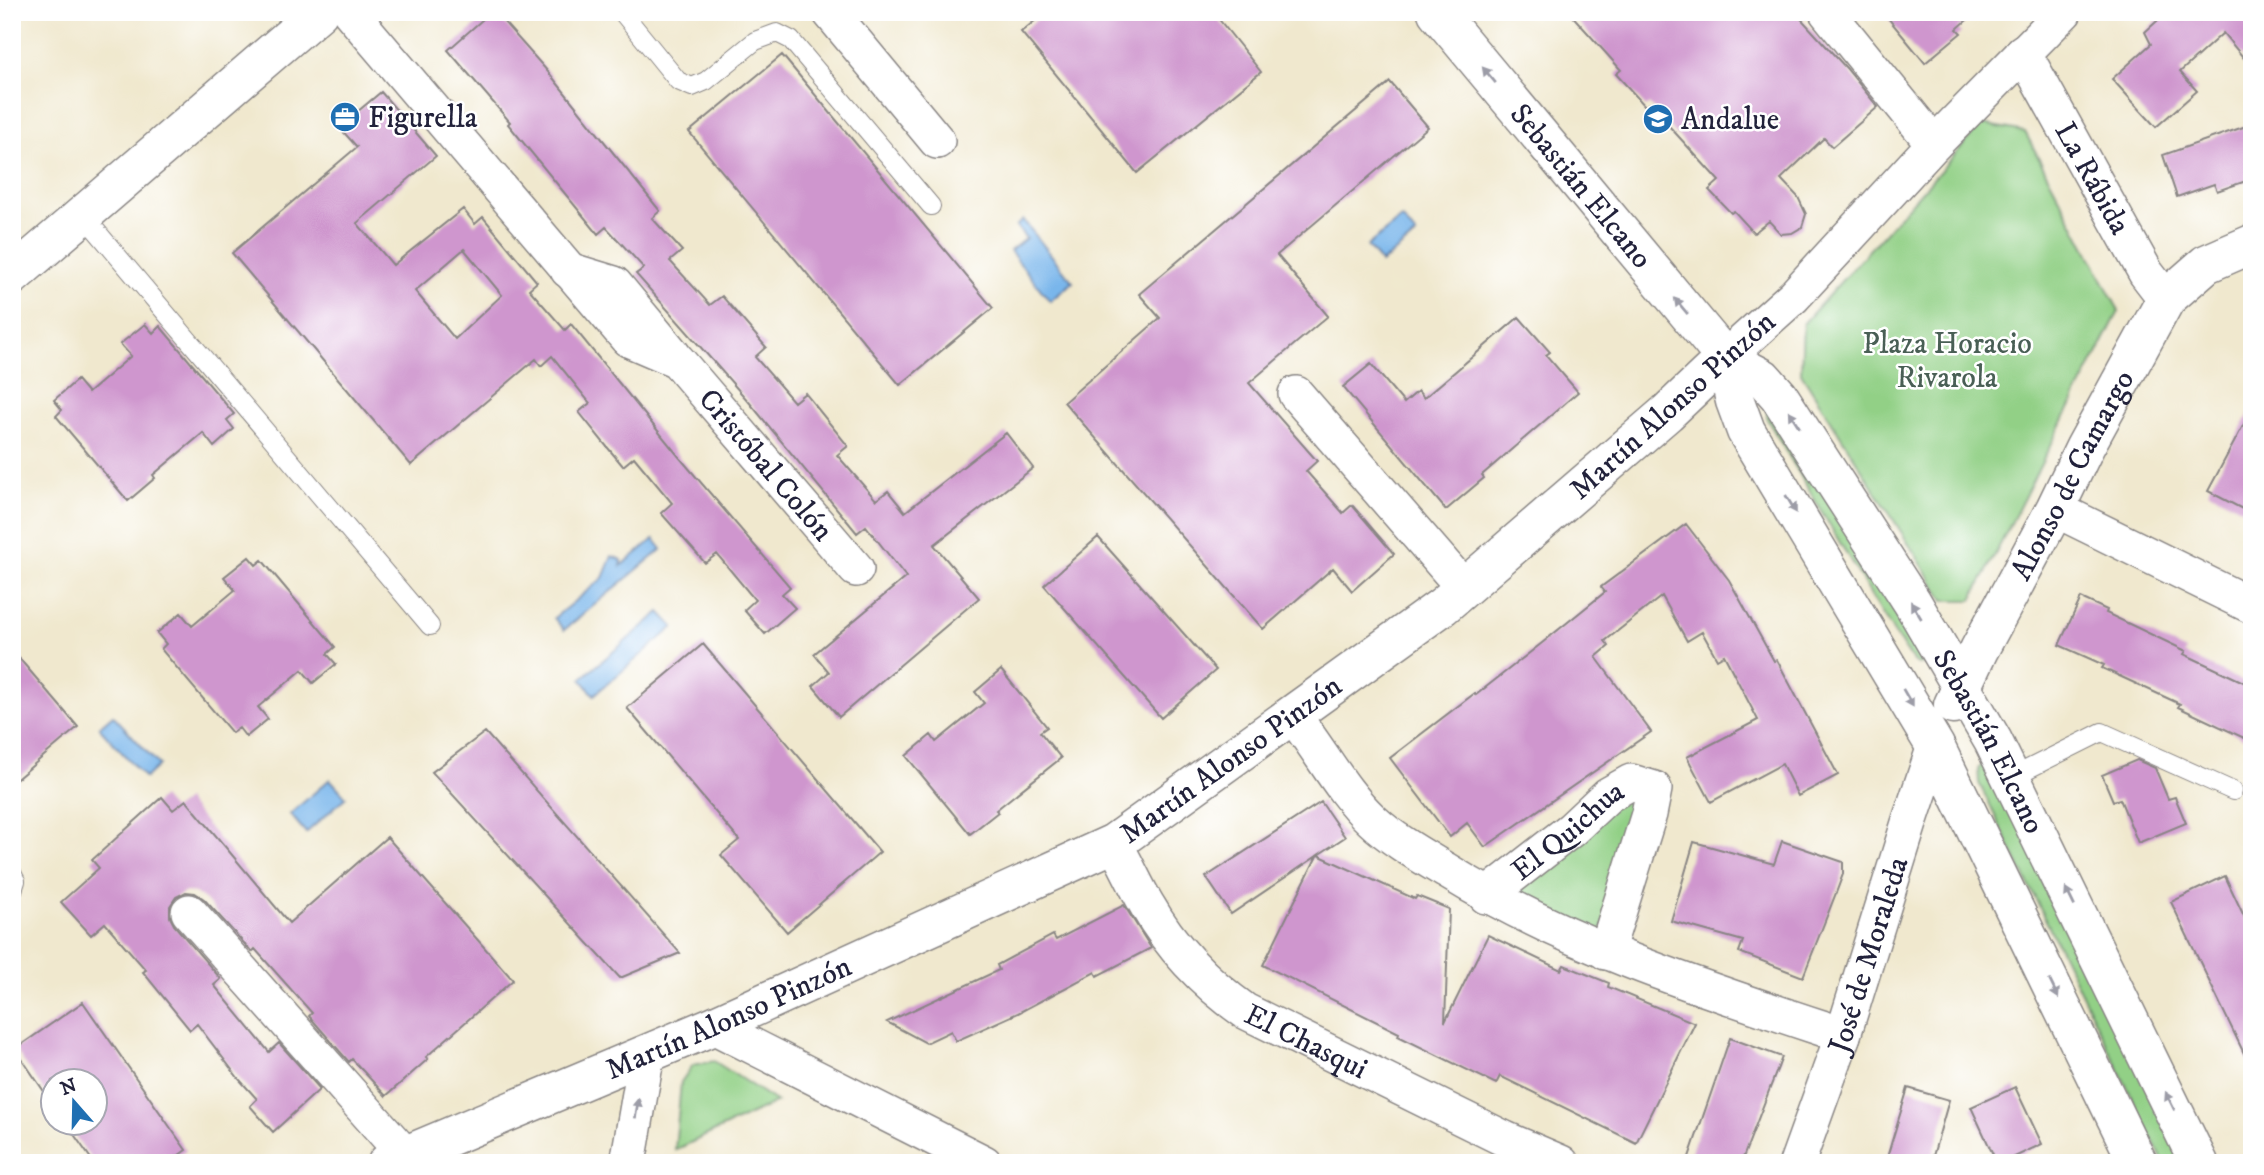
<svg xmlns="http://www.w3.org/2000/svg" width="2264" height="1175" font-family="'IM FELL DW Pica',serif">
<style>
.green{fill:#92d086;stroke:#5a7960;stroke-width:2}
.water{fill:#79b6eb;stroke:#4e6c93;stroke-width:2}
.building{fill:#cf96ce;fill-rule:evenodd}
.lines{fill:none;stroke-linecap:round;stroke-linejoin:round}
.service-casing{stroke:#898584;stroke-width:20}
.minor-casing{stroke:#898584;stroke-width:38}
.tertiary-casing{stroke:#898584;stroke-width:41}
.primary-casing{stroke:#898584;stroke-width:41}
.service{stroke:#fff;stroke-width:18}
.minor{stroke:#fff;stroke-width:35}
.tertiary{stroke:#fff;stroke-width:38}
.primary{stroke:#fff;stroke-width:38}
.oneway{fill:#9c9ca7}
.labels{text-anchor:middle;stroke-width:5;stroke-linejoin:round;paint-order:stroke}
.poi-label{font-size:30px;fill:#22223b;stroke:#fff;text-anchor:start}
.street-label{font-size:30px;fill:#22223b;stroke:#fff}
.park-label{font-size:30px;fill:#495f55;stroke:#fff}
</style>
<rect width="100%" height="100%" fill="#fff"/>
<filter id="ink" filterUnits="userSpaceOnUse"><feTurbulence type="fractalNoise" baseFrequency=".0143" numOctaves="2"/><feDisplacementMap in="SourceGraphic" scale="14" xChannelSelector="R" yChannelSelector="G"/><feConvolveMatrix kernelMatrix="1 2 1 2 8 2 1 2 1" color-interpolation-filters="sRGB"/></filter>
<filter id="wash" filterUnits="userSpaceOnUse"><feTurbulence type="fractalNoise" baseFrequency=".00686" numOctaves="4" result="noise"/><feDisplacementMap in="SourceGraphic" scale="28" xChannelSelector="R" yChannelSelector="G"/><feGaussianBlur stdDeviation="1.57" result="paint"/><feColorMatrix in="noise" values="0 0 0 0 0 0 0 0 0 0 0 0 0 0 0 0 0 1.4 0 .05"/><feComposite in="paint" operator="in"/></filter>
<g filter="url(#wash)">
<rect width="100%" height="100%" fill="#f0e8ce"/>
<path class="green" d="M1982,124L2025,132L2119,311L1972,600H1944L1801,373L1803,324Z
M1767,409L1776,411L1927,663L1918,664L1913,661L1882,614L1767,419Z
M1988,761L2190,1163H2164L1979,783L1978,768Z
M1644,794L1599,939L1507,895L1614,803Z
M714,1061L777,1102L675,1150L681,1082L693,1065Z"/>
<path class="water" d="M1402,218L1416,235L1381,263L1367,246Z
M1023,220L1073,282L1050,301L1010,251L1026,238L1016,226Z
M654,539L662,549L564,630L554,618L603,578L612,556L622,560L621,566Z
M660,612L674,627L594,695L581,679Z
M113,715L159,765L145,778L99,727Z
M330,779L346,797L306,833L290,814Z"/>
<g id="blocks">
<path class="building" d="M491,12H495L549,73L660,211L652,218L682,251L670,261L710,305L722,296L766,347L755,357L794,402L805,393L848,446L837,455L876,500L888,491L905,512L1006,433L1033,468L934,545L979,598L839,717L813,686L829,672L814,654L906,577L866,526L857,533L749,402L636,274L644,268L606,227L598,234L508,124L510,122L448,50Z
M1046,12H1213L1261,72L1137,173L1021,32Z
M1569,12H1795L1847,69L1878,107L1832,147L1824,138L1781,179L1798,197L1806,214L1802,227L1792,233L1781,234L1769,221L1754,233L1734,211L1731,213L1709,190L1719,181L1649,104L1646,107L1616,74L1621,70Z
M1883,12H1976L1957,29L1961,33L1925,63Z
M2167,12H2252V68L2223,33L2180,72L2197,91L2156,127L2112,79L2151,44L2145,32Z
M782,55L993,308L900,385L689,132Z
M1390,82L1428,127L1277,255L1328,316L1249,383L1317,461L1306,471L1343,513L1352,505L1394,554L1352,591L1333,568L1263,629L1064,402L1160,318L1139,294Z
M381,92L436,156L357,223L393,265L463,209L475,224L483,217L537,282L529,289L565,330L571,324L680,458L790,587L782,594L795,608L765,634L744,610L755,600L717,554L705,563L661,513L672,503L634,457L623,466L603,442L579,412L590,403L552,356L541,366L536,359L411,465L232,253L357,147L339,127ZM464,249L502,295L455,339L415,291Z
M2252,124V179L2217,191L2214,184L2177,197L2163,155Z
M1519,317L1550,352L1546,355L1578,392L1482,475L1484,478L1446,510L1343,387L1371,364L1404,403L1418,391L1424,398Z
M145,324L153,333L160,326L234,414L227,420L234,429L214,447L203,433L153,475L155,478L128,501L56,416L62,410L54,400L77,380L88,393L131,356L120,344Z
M2252,409V514L2208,491Z
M1686,524L1729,580L1774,661L1777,660L1838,775L1798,796L1782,764L1711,802L1687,757L1758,720L1724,655L1717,659L1702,632L1687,641L1662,596L1605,641L1609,646L1596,657L1651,732L1485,847L1467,823L1450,837L1390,758L1475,693L1476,695L1542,643L1605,592L1601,587Z
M1098,537L1216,670L1161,718L1044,585Z
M249,557L256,565L262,560L335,647L327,654L336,664L313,683L302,670L258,707L268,719L246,737L239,728L232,733L161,649L166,644L157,633L181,613L192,626L235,590L224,577Z
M2081,598L2107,610L2106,613L2186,651L2184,654L2252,686V722L2244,738L2178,707L2180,704L2102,668L2104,665L2059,645Z
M703,644L880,852L787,932L721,855L739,840L627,708Z
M12,650L78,727L12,783Z
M1001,670L1047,727L1040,732L1061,758L996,810L998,812L970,834L906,756L931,735L936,742L984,703L975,692Z
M485,732L680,953L620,978L432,772Z
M2137,760L2155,768L2168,799L2175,797L2186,823L2138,843L2120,799L2113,801L2102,775Z
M162,797L173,810L186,800L289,923L387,837L513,980L426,1057L428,1059L386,1096L352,1059L349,1062L309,1016L312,1013L255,949L252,952L204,899L195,893L186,892L176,897L170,906V917L174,925L221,979L214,985L269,1052L279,1043L320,1089L273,1132L250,1106L257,1099L239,1079L197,1024L190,1030L143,972L146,970L105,923L91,935L61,902L99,868L92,860Z
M1321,802L1345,837L1318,855L1415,899L1417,896L1449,909L1445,1022L1488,935L1561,970L1564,965L1609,983L1608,987L1695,1023L1636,1143L1500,1076L1496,1084L1398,1036L1399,1033L1263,965L1317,856L1231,914L1206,877Z
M1782,841L1843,862V874L1836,893L1803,977L1739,952L1743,941L1671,921L1694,842L1774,864Z
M2225,876L2252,933V1070L2171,902Z
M1124,905L1151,948L1097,976L1095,972L1018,1013L956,1041L951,1031L926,1043L887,1022L999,970L997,965L1053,935L1056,940Z
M83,1002L186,1150L168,1163H94L66,1123H94V1081H52V1103L15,1049Z
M1730,1038L1782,1057L1741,1163H1687Z
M2015,1087L2042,1144L2002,1163H1997L1971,1107Z
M1908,1088L1949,1100L1931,1163H1919L1888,1154Z"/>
</g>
</g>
<g filter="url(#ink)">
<use href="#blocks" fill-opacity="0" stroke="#898584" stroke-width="2"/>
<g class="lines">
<g class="service-casing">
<path id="service" d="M622,12L678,81L692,87L706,81L755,41L777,33L791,40L931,206
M83,215L430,626
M2012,777L2102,732L2233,791
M12,873L16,881L12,893"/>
</g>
<g class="minor-casing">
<g id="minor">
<path id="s1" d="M350,12L628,339L677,360L856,569"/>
<path d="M830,12L937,141"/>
<path d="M1827,12L1934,144"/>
<path id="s2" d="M2023,52L2146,273L2166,299"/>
<path d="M568,270L614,284L673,355"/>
<path d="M1725,358L1794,296L1934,144L2064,12"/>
<path d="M1296,394L1464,588"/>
<path d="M2055,509L2252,606"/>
<path d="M1292,715C1320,749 1340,790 1372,820C1393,840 1422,856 1447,871C1568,946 1707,990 1843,1035"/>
<path id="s3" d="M1114,843C1126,863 1135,885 1147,905C1172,949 1204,982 1245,1011L1505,1139L1561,1163"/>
<path id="s4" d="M1486,896L1572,829L1608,795L1631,782L1654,789L1649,814L1606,952"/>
<path d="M189,912L405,1155"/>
<path d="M713,1026L984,1163"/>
<path d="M628,1163L647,1053"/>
<path id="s5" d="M1797,1163L1843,1035L1910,820L1935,746"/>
</g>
</g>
<g class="tertiary-casing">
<g id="tertiary">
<path id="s6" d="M1437,12L1725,358L1763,378L1779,396L1912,602L1993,741L2199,1163"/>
<path d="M1725,358L1735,401L1746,431L1935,746L2138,1163"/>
<path id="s7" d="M1953,705L1979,650L2055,509L2085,447L2166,299L2206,264L2252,244"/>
<path id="s8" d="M387,1163L713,1026L1114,843L1443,606L1667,413L1725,358"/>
</g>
</g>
<g class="primary-casing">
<path id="primary" d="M12,276L319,12"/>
</g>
<use href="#service" class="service"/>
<use href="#minor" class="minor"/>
<use href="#tertiary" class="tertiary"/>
<use href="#primary" class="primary"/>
</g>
<defs><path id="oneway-solid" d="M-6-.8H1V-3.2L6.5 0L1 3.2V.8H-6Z" transform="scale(1.75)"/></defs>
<g class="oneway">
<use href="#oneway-solid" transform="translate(1489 75) rotate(-130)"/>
<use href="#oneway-solid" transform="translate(1681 306) rotate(-130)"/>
<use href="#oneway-solid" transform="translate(1794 419) rotate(-123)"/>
<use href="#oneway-solid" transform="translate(1791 504) rotate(59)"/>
<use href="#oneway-solid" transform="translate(1916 610) rotate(-121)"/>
<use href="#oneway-solid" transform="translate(1908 698) rotate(60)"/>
<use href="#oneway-solid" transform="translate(2070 897) rotate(-116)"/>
<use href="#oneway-solid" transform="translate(2054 989) rotate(64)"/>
<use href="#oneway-solid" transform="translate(2170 1101) rotate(-116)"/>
<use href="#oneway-solid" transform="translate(637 1108) rotate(-81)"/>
</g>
</g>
<defs>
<g id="office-disc" transform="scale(1.575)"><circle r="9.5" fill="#1f6fb2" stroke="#fff"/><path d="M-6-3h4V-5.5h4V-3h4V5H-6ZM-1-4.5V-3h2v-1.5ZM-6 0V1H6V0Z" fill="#fff"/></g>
<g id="school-disc" transform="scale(1.575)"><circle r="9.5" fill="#1f6fb2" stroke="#fff"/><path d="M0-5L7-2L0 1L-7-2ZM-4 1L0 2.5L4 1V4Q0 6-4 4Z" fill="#fff"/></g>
</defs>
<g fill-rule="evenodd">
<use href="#office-disc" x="345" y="117"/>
<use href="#school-disc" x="1658" y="119"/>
</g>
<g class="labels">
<g class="poi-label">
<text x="368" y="127">Figurella</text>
<text x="1681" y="129">Andalue</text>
</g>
<g class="street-label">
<text dy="10" stroke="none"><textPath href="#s2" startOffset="144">La Rábida</textPath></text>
<text dy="10" stroke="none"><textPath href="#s6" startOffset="226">Sebastián Elcano</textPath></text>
<text transform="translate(1672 405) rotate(-42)" y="10">Martín Alonso Pinzón</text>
<text dy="10" stroke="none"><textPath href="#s1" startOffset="620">Cristóbal Colón</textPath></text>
<text dy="10" stroke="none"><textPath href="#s7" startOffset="259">Alonso de Camargo</textPath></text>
<text dy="10" stroke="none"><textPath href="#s6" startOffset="922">Sebastián Elcano</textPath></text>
<text dy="10" stroke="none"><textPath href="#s8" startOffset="938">Martín Alonso Pinzón</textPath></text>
<text dy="10" stroke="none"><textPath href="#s4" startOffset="105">El Quichua</textPath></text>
<text dy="10" stroke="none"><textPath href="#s5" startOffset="220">José de Moraleda</textPath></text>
<text dy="10" stroke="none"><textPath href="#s8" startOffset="371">Martín Alonso Pinzón</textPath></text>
<text dy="10" stroke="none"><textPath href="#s3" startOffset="284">El Chasqui</textPath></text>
</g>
<g class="park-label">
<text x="1947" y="353">Plaza Horacio<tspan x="1947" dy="34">Rivarola</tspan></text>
</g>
</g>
<rect width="2264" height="1175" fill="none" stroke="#fff" stroke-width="42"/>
<g transform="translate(74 1102) rotate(340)"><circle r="33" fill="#ffffff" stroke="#a7a7b1" stroke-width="2"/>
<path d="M0-5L12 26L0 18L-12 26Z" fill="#1f6fb2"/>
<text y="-10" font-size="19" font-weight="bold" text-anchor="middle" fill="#22223b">N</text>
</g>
</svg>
